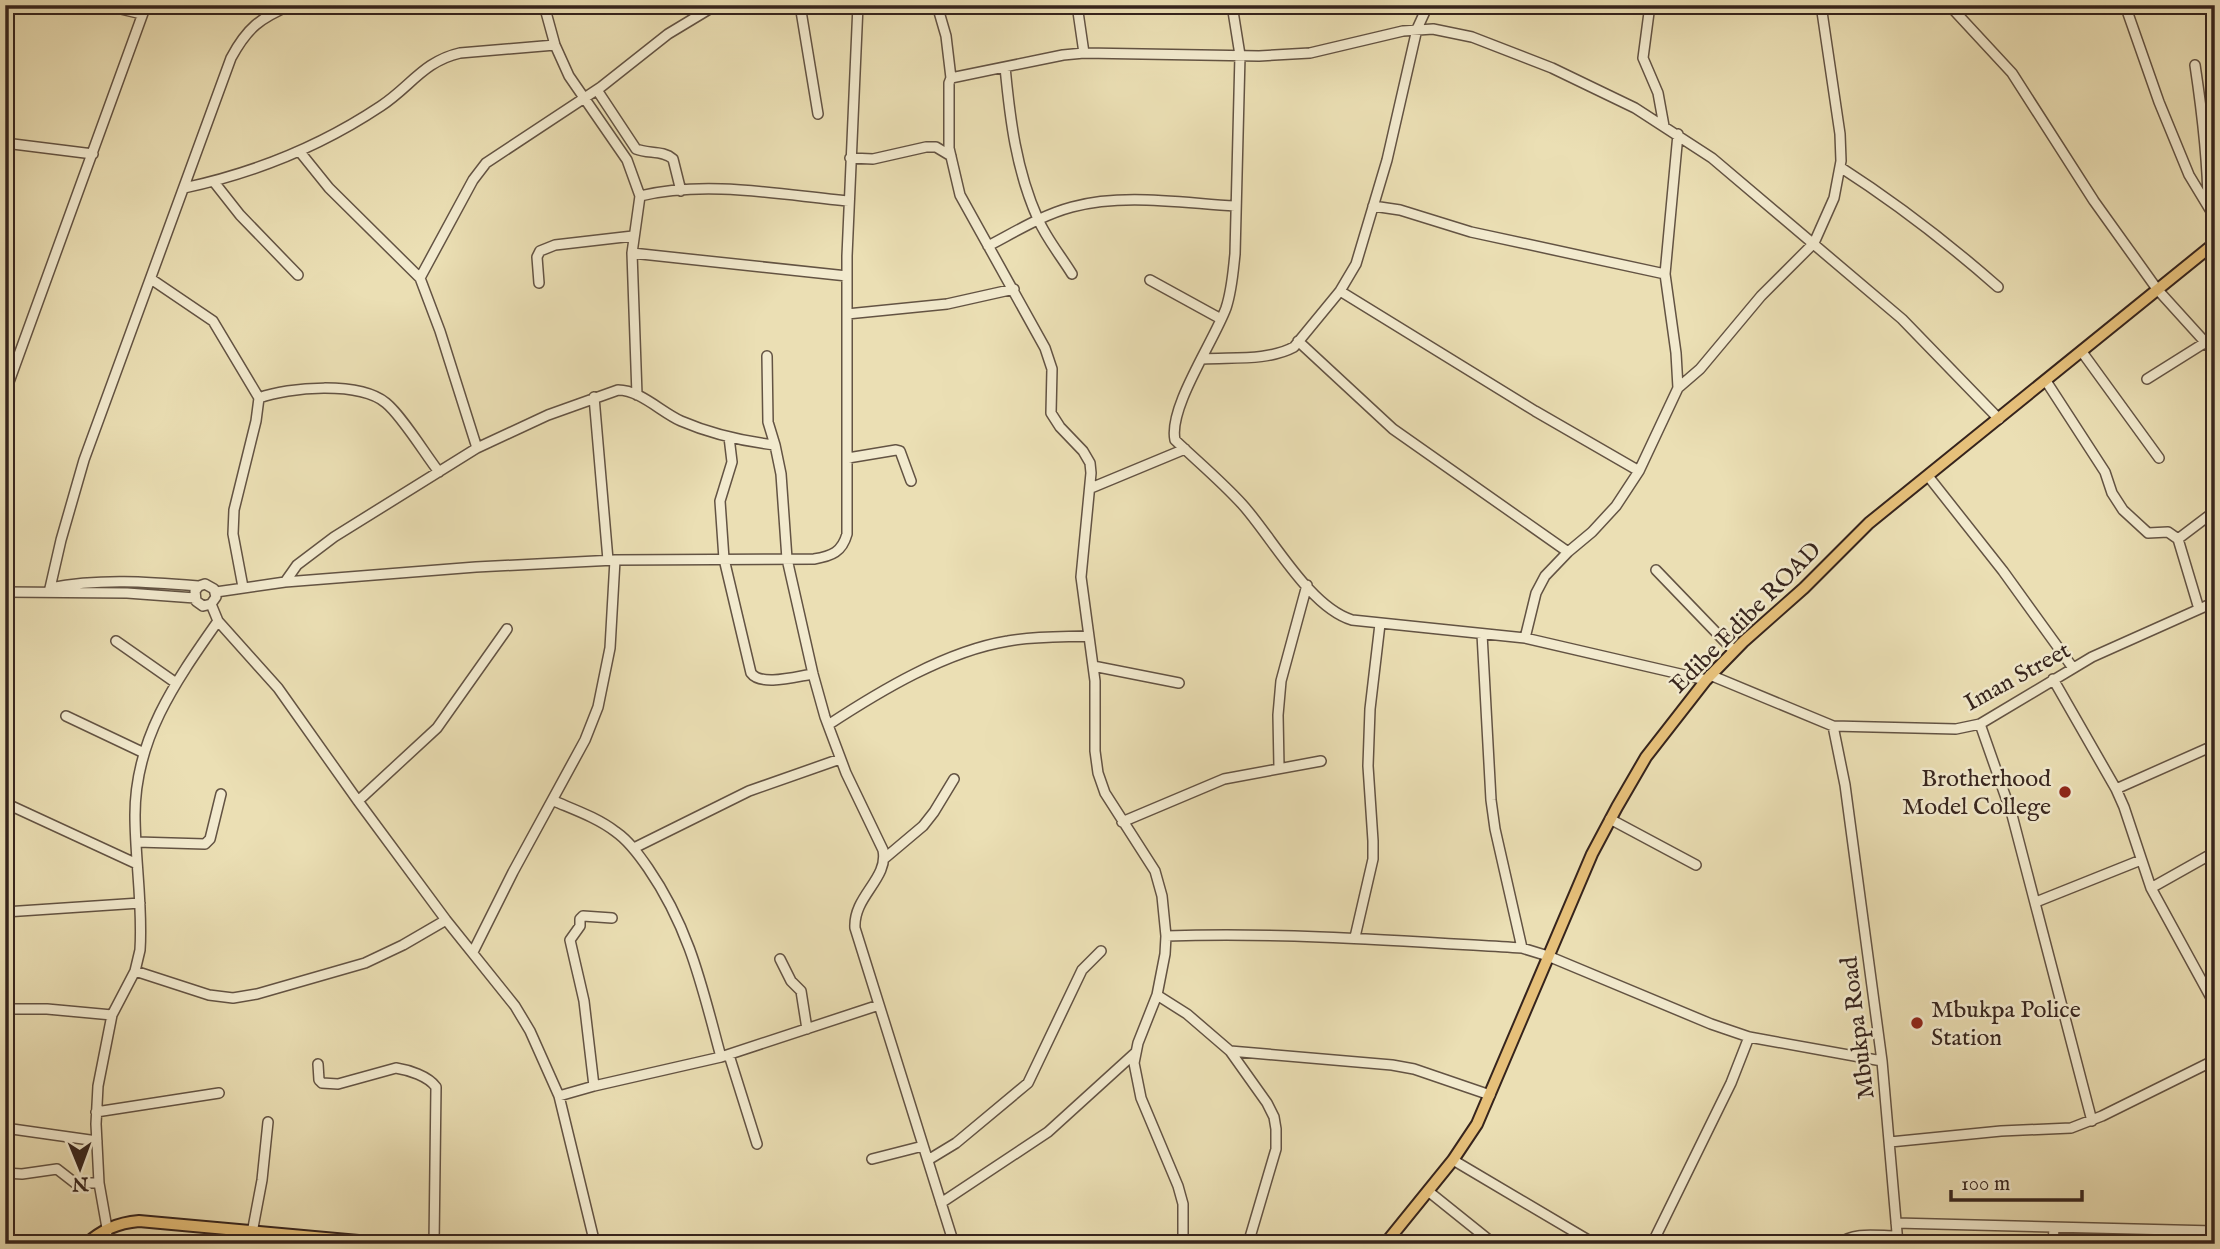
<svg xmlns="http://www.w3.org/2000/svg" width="2220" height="1249" font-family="'IM FELL English',serif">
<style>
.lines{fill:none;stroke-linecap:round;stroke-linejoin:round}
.minor-casing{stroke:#635343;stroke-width:12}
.major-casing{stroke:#36241d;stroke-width:14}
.minor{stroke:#f2eace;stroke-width:9}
.major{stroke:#e6c07a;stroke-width:10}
.poi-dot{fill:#8f2418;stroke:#f2eace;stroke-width:2.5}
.labels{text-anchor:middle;stroke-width:5;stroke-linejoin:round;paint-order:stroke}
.street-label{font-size:24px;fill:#36241d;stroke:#f2eace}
.poi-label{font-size:24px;fill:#36241d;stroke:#f2eace;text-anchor:end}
</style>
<rect width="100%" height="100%" fill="#ebdfb4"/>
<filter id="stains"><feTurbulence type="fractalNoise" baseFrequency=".00286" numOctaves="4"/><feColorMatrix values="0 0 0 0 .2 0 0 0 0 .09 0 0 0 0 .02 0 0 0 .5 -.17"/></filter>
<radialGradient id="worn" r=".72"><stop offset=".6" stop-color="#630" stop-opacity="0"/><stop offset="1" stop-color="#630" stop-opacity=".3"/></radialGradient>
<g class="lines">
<g class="minor-casing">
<path id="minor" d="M104,5L142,14
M544,5L555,45L569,76L627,160L640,196L632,253L637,395
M800,5L818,114
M937,5L946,36L951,78
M1077,5L1084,53
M1232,5L1240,55L1235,254C1233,272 1232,290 1226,308C1214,341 1168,408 1175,440C1197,461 1221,481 1242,504C1272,537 1309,607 1352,620L1525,638L1706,680
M1650,5L1643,58L1658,93L1664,126
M1949,5L2012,73L2094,201L2157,289L2215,353
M2125,5L2159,102L2189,175L2215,218
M2195,65C2202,112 2208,158 2208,206
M1005,67C1010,119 1016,170 1038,219C1046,238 1061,256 1072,274
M597,90L636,149C648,154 663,150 673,159L681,191
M5,143L93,154
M300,152L329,188L420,278L440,331L477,448
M850,158L873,159L926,147H936L951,156
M1840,167C1896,203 1948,243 1998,287
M214,182L240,215L298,275
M184,188C254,173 321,146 381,106C410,87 424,61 460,53L555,45
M640,196C708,180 781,195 849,201
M1373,206L1400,210L1471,232L1665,274
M5,234V251
M988,246C1015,232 1042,215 1072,207C1123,193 1182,203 1235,206
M632,253L847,276
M420,278L473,180L486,163L601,87L668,34L716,5
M151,279L213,321L259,398L256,421L234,510L233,534L243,587
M1150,280L1221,319
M539,283L537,257L540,251L555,245L633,236
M1340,291L1535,411L1639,471
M847,314L947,304L1014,289
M1298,341L1393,429L1568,552
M2082,352L2159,458
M767,356L768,422L775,445L781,474L787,559L813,674L825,717L846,773L883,850C889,879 853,896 855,928L954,1244
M1203,359C1232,357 1268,361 1294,347L1340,291L1356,264L1387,160L1417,29L1428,5
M2147,379L2206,342
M2046,381L2105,472L2112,493L2123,510L2148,533L2168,532L2178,539L2199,609
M1678,388L1700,369L1761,296L1814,243L1834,198L1841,161L1840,134L1821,5
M5,393L146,5
M594,397L608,560
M259,398C289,387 359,381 386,403C402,416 425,454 439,472
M729,437L732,462L720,501L724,559L751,673C761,687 798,676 813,674
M848,458L896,450L900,451L911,481
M1928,476L2003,571L2073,668
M1091,488L1185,449
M2178,539L2215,511
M1656,570L1734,651
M285,582L297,565L334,537L477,448L548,415L618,390C640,390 661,412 681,421C711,434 742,441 775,445
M50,588L61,540L84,460L231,58C247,28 260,18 291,5
M50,588C100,578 149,582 199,586
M5,592L127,593L195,598
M216,592L285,582L476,567L615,560L814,559C832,556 842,552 847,534V256L858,5
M211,604L203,606L196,601L195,591L199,586L205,584L214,589L216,597L211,604L218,621L278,688L358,801L446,920L515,1006L530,1031L559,1096L595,1244
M1482,634L1491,800L1495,829L1522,948
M1525,638L1536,593L1545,576L1568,552L1592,532L1616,506L1639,471L1678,388L1676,353L1665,274L1678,134
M116,641L176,683
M1093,666L1179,683
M1710,675L1833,726L1956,729L1980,724L2092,657L2215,602
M2053,679L2116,789L2124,807L2151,888L2215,1005
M66,716L142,752
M1980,724L2012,815L2092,1121
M828,725C880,691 946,651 1008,641C1035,636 1062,637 1089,636
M1833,726L1845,785L1882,1061L1898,1244
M1279,767L1278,715L1281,681L1307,585
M2116,789L2215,745
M358,801L437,728L507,629
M554,801C575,810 598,818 616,832C629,841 639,855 648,868C690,929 702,987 721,1057
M5,803L137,864
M1610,819L1696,865
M1122,822L1224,779L1321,761
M137,842L205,844L210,839L221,794
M634,848L749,791L840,759
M885,858L923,826L934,812L954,779
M2151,888L2215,852
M2036,902L2141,860
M5,912L140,903
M1166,936C1285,932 1403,941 1522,948L1548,956L1711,1024L1749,1037L1882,1061
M1355,937L1373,859V841L1368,766L1370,709L1380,624
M473,952L513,872L585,740L598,707L610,648L615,560
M780,959L791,981L801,991L807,1029
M135,971L209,995L233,998L257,994L365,963L403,945L446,920
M1157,995L1187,1014L1230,1051L1267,1103L1274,1117L1276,1129V1149L1248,1244
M5,1009H47L112,1015
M1230,1051L1392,1065L1414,1069L1490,1095
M729,1055L757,1144
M318,1064L319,1080L322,1083L338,1084L396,1068C409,1070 428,1076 436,1087L434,1244
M594,1086L584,1001L570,940L580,926V919L583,916L612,918
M559,1096L594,1086L721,1057L879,1005
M96,1112L219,1093
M5,1128L97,1141
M1890,1142L2001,1131L2071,1128L2102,1116L2215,1060
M872,1159L923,1146
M928,1160L956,1143L1028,1083L1082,970L1101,951
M1453,1160L1595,1244
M5,1173L22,1174L57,1169L75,1183H99
M1428,1191L1494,1244
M941,1203L1048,1132L1135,1053
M1896,1223L2215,1231
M252,1233L262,1180L268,1122
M106,1244L107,1228L99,1183L96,1124L98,1086L112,1015L135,971L140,950C143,905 135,860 135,815C135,738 176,681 218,621
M1183,1244V1204L1178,1186L1141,1098L1134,1063L1138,1043L1157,995L1165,954L1166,936L1162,896L1155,871L1105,793L1098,773L1095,751V681L1081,577L1091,473L1090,463L1083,451L1060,427L1051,413L1052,369L1045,348L960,195L949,148V83L951,78L1063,55L1084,53L1259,56L1310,53L1403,31L1433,29L1472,37L1552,68L1635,108L1712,158L1902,319L1999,419
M1652,1244L1731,1083L1749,1037
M1838,1244C1855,1231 1877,1236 1897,1236
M2053,1244L2054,1228"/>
</g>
<g class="major-casing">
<path id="major" d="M86,1244C102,1230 117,1223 139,1221L392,1244
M1385,1244L1453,1160L1477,1124L1592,854L1617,807L1646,757L1706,680L1743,642L1804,588L1869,523L2215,243"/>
</g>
<use href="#minor" class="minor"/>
<use href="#major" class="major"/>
</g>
<g class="poi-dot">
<circle cx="2065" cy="792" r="7"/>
<circle cx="1917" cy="1023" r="7"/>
</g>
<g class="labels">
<g class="street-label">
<text transform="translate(1745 617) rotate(-45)" y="8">Edibe Edibe ROAD</text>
<text transform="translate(2017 676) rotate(-29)" y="8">Iman Street</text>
<text transform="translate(1857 1028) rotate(-97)" y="8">Mbukpa Road</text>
</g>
<g class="poi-label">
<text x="2051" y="786">Brotherhood<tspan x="2051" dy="28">Model College</tspan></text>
<text x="1931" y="1017" text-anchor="start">Mbukpa Police<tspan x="1931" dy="28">Station</tspan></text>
</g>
</g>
<rect width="2220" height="1249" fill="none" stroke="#ebdfb4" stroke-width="28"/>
<rect x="7" y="7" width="2206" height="1235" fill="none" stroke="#36241d" stroke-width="3.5"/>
<rect x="14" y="14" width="2192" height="1221" fill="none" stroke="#36241d" stroke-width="2"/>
<g transform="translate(80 1168) rotate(179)" stroke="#f2eace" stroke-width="5" paint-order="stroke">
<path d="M0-5L12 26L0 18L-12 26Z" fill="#36241d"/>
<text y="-10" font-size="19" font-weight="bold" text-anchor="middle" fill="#36241d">N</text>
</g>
<path d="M1951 1190v10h131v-10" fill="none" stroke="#36241d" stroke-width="3.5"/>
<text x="1961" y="1190" font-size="21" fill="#36241d" stroke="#f2eace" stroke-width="5" paint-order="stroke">100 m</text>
<rect width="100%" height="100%" filter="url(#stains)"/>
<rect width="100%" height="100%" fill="url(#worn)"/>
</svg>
